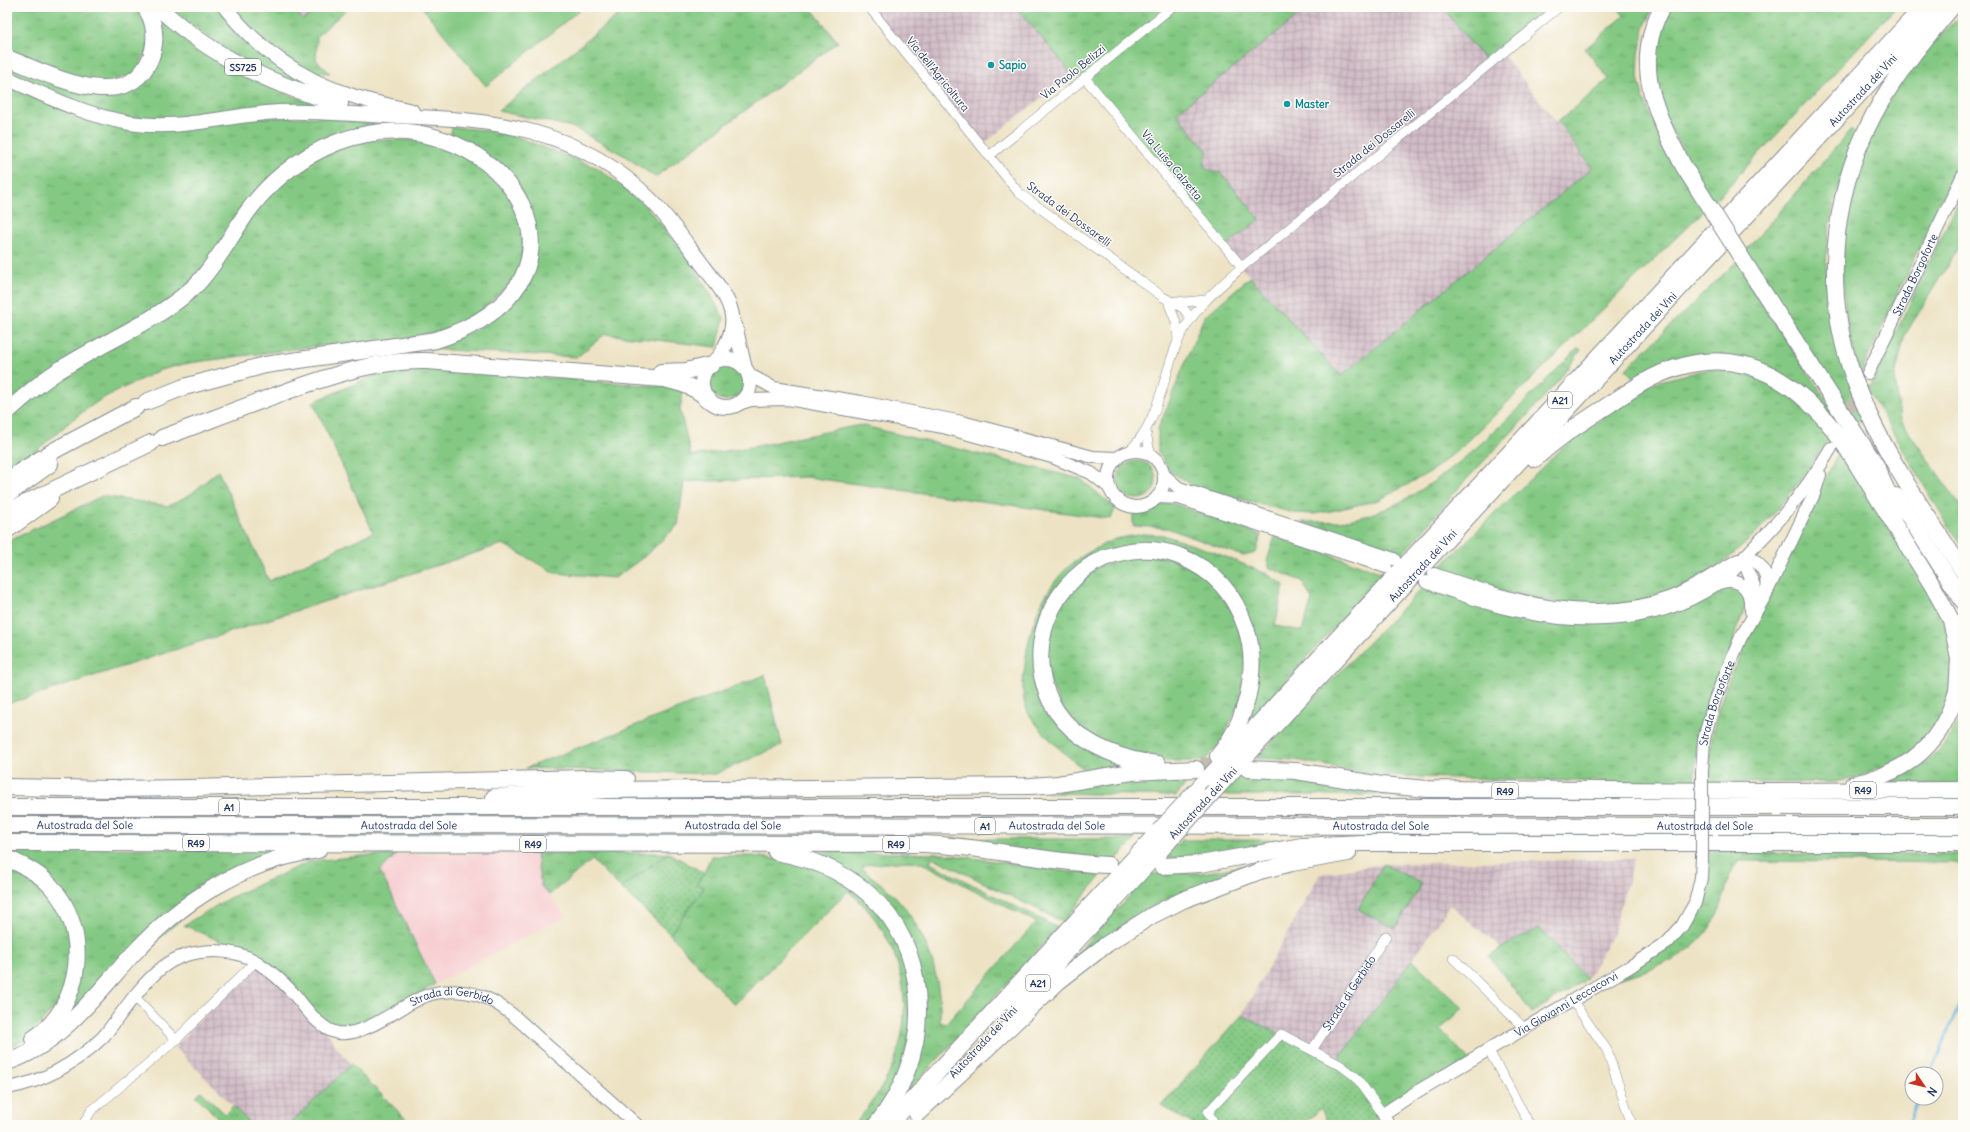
<svg xmlns="http://www.w3.org/2000/svg" width="1970" height="1132" font-family="Delius,sans-serif">
<style>
.built{fill:#f7cfd1}
.industrial{fill:url(#industrial-grid)}
.grass{fill:url(#grass-tufts);stroke:#507c70;fill-rule:evenodd}
.garden{fill:url(#garden-dots);stroke:#507c70}
.pitch{fill:#84c983;stroke:#507c70}
.lines{fill:none;stroke-linecap:round;stroke-linejoin:round}
.stream{stroke:#69b2e1;stroke-width:2.5}
.secondary-tunnel{stroke:#c3bfb0;stroke-width:12;stroke-dasharray:12 6;stroke-linecap:butt}
.highway-tunnel{stroke:#c3bfb0;stroke-width:16;stroke-dasharray:16 8;stroke-linecap:butt}
.street-casing{stroke:#848991;stroke-width:10}
.secondary-casing{stroke:#848991;stroke-width:14}
.primary-casing{stroke:#848991;stroke-width:16}
.highway-casing{stroke:#848991;stroke-width:18}
.street{stroke:#fff;stroke-width:9}
.secondary{stroke:#fff;stroke-width:12}
.primary{stroke:#fff;stroke-width:14}
.highway{stroke:#fff;stroke-width:16}
.secondary-bridge-casing{stroke:#848991;stroke-width:14;stroke-linecap:butt}
.highway-bridge-casing{stroke:#848991;stroke-width:18;stroke-linecap:butt}
.secondary-bridge{stroke:#fff;stroke-width:12}
.highway-bridge{stroke:#fff;stroke-width:16}
.culture-dot{fill:#0f9aa8;stroke:#fdfcf7;stroke-width:1.5}
.labels{text-anchor:middle;stroke-width:3;stroke-linejoin:round;paint-order:stroke}
.shield{fill:#fdfcf7;stroke:#5f6c8c;stroke-width:1}
.shield-label{font-size:10px;font-weight:bold;fill:#1b2f5e}
.culture-label{font-size:11px;font-weight:bold;fill:#0d838f;stroke:#fdfcf7;text-anchor:start}
.street-label{font-size:11px;fill:#1b2f5e;stroke:#fdfcf7}
</style>
<defs>
<pattern id="industrial-grid" width="8" height="8" patternUnits="userSpaceOnUse"><rect width="8" height="8" fill="#d2bdc6"/><path d="M0 4h8M4 0v8" fill="none" stroke="#aa9aa4"/></pattern>
<pattern id="grass-tufts" width="24" height="20" patternUnits="userSpaceOnUse"><rect width="24" height="20" fill="#84c983"/><path d="M3 7l-1-3M5 7V3M7 7l1-3M15 17l-1-3M17 17v-4M19 17l1-3" fill="none" stroke="#6ba46e"/></pattern>
<pattern id="garden-dots" width="8" height="8" patternUnits="userSpaceOnUse"><rect width="8" height="8" fill="#84c983"/><path d="M2 2h.1M6 6h.1" fill="none" stroke="#6ba46e" stroke-width="1.8" stroke-linecap="round"/></pattern>
</defs>
<rect width="100%" height="100%" fill="#fdfcf7"/>
<filter id="ink" filterUnits="userSpaceOnUse"><feTurbulence type="fractalNoise" baseFrequency=".025" numOctaves="2"/><feDisplacementMap in="SourceGraphic" scale="8" xChannelSelector="R" yChannelSelector="G"/><feConvolveMatrix kernelMatrix="1 2 1 2 8 2 1 2 1" color-interpolation-filters="sRGB"/></filter>
<filter id="wash" filterUnits="userSpaceOnUse"><feTurbulence type="fractalNoise" baseFrequency=".012" numOctaves="4" result="noise"/><feDisplacementMap in="SourceGraphic" scale="16" xChannelSelector="R" yChannelSelector="G"/><feGaussianBlur stdDeviation="0.9" result="paint"/><feColorMatrix in="noise" values="0 0 0 0 0 0 0 0 0 0 0 0 0 0 0 0 0 1.4 0 .05"/><feComposite in="paint" operator="in"/></filter>
<g filter="url(#wash)">
<rect width="100%" height="100%" fill="#ede3c4"/>
<path class="built" d="M536,853L541,886L566,916L435,984L380,870L396,855Z"/>
<path class="industrial" d="M292,7H321L303,21Z
M868,7H1561L1503,55L1593,168L1341,376L1241,267L1085,78L1071,74L981,146Z
M1634,859L1613,933L1587,979L1539,929L1501,948L1450,905L1412,960L1336,1062L1242,1015L1320,874L1384,864Z
M257,958L323,1026L339,1050L351,1064L289,1125H252L175,1047Z"/>
<path class="grass" d="M7,7H141L151,40L136,73L99,85L7,54Z
M168,7H221L332,93L299,85L229,53Z
M229,7H292L303,20L321,7H349L317,36L316,60L330,73L309,72L283,57Z
M628,7H810L838,42L655,177L625,156L572,127L498,111Z
M1016,7H1159L1164,12L1171,7H1309L1176,113L1208,152L1204,161L1205,167L1212,172L1221,173L1260,219L1225,247L1085,78L1071,73Z
M1442,7H1547L1484,59Z
M1617,7H1653L1644,28L1639,54L1638,78L1644,100L1677,173L1691,166L1659,106L1651,51L1668,7H1896L1724,191L1462,447L1430,472L1379,500L1336,510L1314,514L1294,513L1196,487L1171,472L1158,452V429L1204,317L1250,277L1341,376L1592,168L1558,122L1609,79L1585,49L1624,16Z
M1963,14V154L1860,374C1822,256 1847,145 1926,49C1937,37 1951,26 1963,14Z
M160,19C208,60 262,88 323,106L194,119L139,120L85,108L7,74V63L80,90L136,84Z
M7,84L100,120L324,117L395,127L370,128L339,136L304,153L187,288L7,406Z
M452,127L483,130L512,135L598,168L644,204L691,261L724,318L717,347L605,334L577,357L427,349C465,334 498,325 522,289L524,195C505,164 481,155 450,139Z
M1851,130L1857,133C1835,187 1817,256 1831,315C1839,351 1854,384 1861,420L1857,424L1759,269L1746,280L1830,405L1843,435L1816,402L1735,358L1636,382L1626,369L1735,263Z
M357,140H429L489,167L524,220L521,273L469,323L399,341L317,346L189,363L160,370L101,399L73,419L7,476V417L35,393L156,320L254,211L303,164Z
M1963,192V240L1905,335L1895,376L1900,420L1963,509V550L1868,391Z
M1578,348L1581,350C1548,398 1505,438 1466,480C1442,506 1423,534 1397,558L1302,522C1319,522 1336,522 1353,519C1436,503 1519,406 1578,348Z
M708 382a18 18 0 1 1 36 0a18 18 0 1 1-36 0Z
M404,367L671,387L683,392L680,410L691,456L752,447L860,425L1081,479L1115,508L1111,519L806,477L684,482L678,525L645,556L615,578L555,573L503,544L7,704V542L102,496L168,506L191,494L218,471L269,581L373,532L313,402L378,374Z
M1709,369L1769,379L1823,425L1830,437C1787,502 1731,578 1651,599C1603,612 1549,603 1501,591C1480,586 1459,576 1438,569L1558,452L1629,398L1655,382Z
M1840,449L1942,613L1955,665L1947,706L1914,753L1853,779L1831,782L1708,783C1709,748 1713,724 1724,691Z
M1118 480a19 19 0 1 1 38 0a19 19 0 1 1-38 0Z
M1171,503L1261,535L1256,553L1243,556L1167,528L1133,526V514L1146,507Z
M1142,534L1163,535L1214,552L1267,574L1284,585L1275,626L1302,631L1312,600L1302,581L1270,568L1267,561L1275,536L1383,573L1256,715L1252,717L1249,715L1256,657L1207,564L1115,551L1042,619L1052,710L1132,768L1087,772C1067,756 1043,736 1029,714C1020,698 1023,681 1025,664C1031,613 1051,569 1099,547C1104,544 1110,541 1116,539C1124,537 1134,536 1142,534Z
M1130,556L1169,557L1208,577L1235,611L1246,647L1240,702L1221,742L1204,761H1169L1147,759L1094,740L1062,711L1047,673V637L1061,603L1098,567Z
M1724,584L1741,589L1747,604L1736,631L1727,660L1704,713L1697,742L1694,784L1417,777L1372,774L1295,760L1256,758L1422,588L1543,621Z
M765,675L782,745L715,774L526,768Z
M1963,708V785L1881,784C1919,777 1952,744 1963,708Z
M1243,773L1281,775L1404,795H1222Z
M1193,775L1176,796L1047,793L1127,780Z
M949,839H1135L1116,860H1081Z
M1181,840H1320L1245,852L1163,860Z
M7,848L288,849L232,874L50,1035L66,1011L78,925Z
M1709,850L1789,854H1963V863L1739,861C1728,872 1726,891 1721,906C1703,954 1663,966 1618,979L1696,914C1706,893 1708,873 1709,850Z
M807,851L945,854L1070,872H1104L1063,922L932,857L930,863L1058,928L902,1098L919,1043L906,934ZM908,861L922,863L1036,922L946,1024L940,1022C942,976 926,931 895,896C885,886 873,878 862,869L864,865Z
M536,853H669L621,888L592,860L549,895L541,886Z
M373,855H396L380,871L435,984L361,1029L336,1033L257,958L184,925L229,898L311,861Z
M711,856H753L797,862L830,873L880,911L908,961L914,1020L898,1078L868,1125H854C869,1107 883,1088 892,1067C919,1004 900,933 848,891L734,1005L670,934L704,888L696,884L704,873Z
M1267,862L1184,891L1144,911L1077,958L1074,956L1150,874L1202,873Z
M7,863L48,887L72,932L64,998L26,1039L7,1048Z
M1384,864L1422,884L1395,929L1358,909Z
M1539,928L1587,979L1532,1013L1489,956L1501,948Z
M1412,960L1463,1008L1440,1030L1470,1060L1383,1114L1336,1062Z
M351,1064L412,1125H289L343,1072Z
M201,1091L225,1114L233,1106L252,1125H225L196,1096Z"/>
<path class="garden" d="M669,853L704,873L696,884L704,888L670,934L621,888Z
M1242,1015L1341,1064L1383,1114L1366,1125H1328L1321,1108L1304,1125H1195L1161,1106Z"/>
<path class="pitch" d="M422,7H583L486,86Z"/>
<g class="lines">
<path class="stream" d="M1930,1074L1963,996
M1908,1125L1919,1098"/>
</g>
</g>
<g filter="url(#ink)">
<g class="lines">
<path class="secondary-tunnel" d="M1843,426L1868,373"/>
<path class="highway-tunnel" d="M1200,765L1230,767"/>
<g class="street-casing">
<g id="street">
<path d="M869,7L1019,193L1163,297L1183,308L1191,318"/>
<path d="M1085,78L1242,267"/>
<path d="M989,156L1172,7"/>
<path d="M1176,301L1185,302L1206,300"/>
<path d="M1169,304L1177,325L1178,341"/>
<path d="M1146,431L1149,448L1152,456"/>
<path d="M1128,452C1159,424 1162,378 1178,341C1192,310 1217,289 1242,267L1559,7"/>
<path d="M1453,958L1524,1028"/>
<path d="M135,997L176,1040"/>
<path d="M1572,1000L1607,1050L1632,1125"/>
<path d="M1488,1049L1530,1125"/>
<path id="s1" d="M1312,1050L1386,936"/>
<path d="M83,1125L91,1111L176,1040L256,961"/>
<path d="M1215,1125L1208,1112L1281,1034L1340,1065L1356,1077L1383,1114"/>
</g>
</g>
<g class="secondary-casing">
<g id="secondary">
<path id="s2" d="M1868,373L1963,175"/>
<path d="M748,374L774,388L861,402L962,422L1093,457L1117,458"/>
<path d="M735,405L751,400L788,399L943,427L1052,457L1091,473L1110,488"/>
<circle cx="1136" cy="479" r="28"/>
<path d="M1164,475L1179,488L1394,559"/>
<path d="M1157,497L1179,498L1386,567"/>
<path d="M1746,555C1743,580 1763,579 1751,611"/>
<path d="M1746,555C1761,564 1769,572 1766,591"/>
<path d="M1434,574C1510,600 1591,627 1671,597C1695,588 1716,572 1738,560"/>
<path d="M1426,582C1453,592 1481,602 1509,609C1582,627 1666,625 1726,577C1736,570 1744,557 1753,548C1784,517 1809,486 1831,448"/>
<path d="M1719,583C1737,577 1751,586 1750,606"/>
<path id="s3" d="M1702,772L1704,739L1715,699L1741,637L1765,596L1814,494L1820,475"/>
<path id="s4" d="M7,1088C44,1082 76,1063 103,1037C121,1015 137,989 158,971C183,948 227,945 257,962C271,971 283,982 294,994C305,1007 320,1030 338,1033C368,1037 403,1002 431,994C448,989 470,991 486,998C508,1008 526,1027 543,1042C575,1070 606,1097 637,1125"/>
<path id="s5" d="M1389,1125L1383,1114L1418,1091L1631,966L1667,943L1682,926L1695,903L1701,878L1702,857"/>
</g>
</g>
<g class="primary-casing">
<path id="primary" d="M225,7C256,48 301,80 350,95C370,102 392,106 412,111
M7,78C46,96 87,116 130,123C180,131 228,115 278,112C315,110 353,115 391,116C491,119 579,126 653,202C671,221 686,243 702,264C731,302 747,320 714,363
M735,325L745,369
M702 383a24 24 0 1 1 48 0a24 24 0 1 1-48 0Z"/>
</g>
<g class="highway-casing">
<g id="highway">
<path d="M158,7C210,55 272,86 340,103"/>
<path d="M1662,7C1631,66 1656,114 1684,167"/>
<path d="M1952,7C1927,37 1902,66 1882,100C1833,183 1821,282 1852,373C1876,443 1923,509 1963,571"/>
<path d="M7,58C48,73 127,118 151,57C157,40 155,21 145,7"/>
<path d="M1757,282L1877,467"/>
<path d="M661,372L686,371L711,365"/>
<path d="M7,412C26,395 44,379 66,366C109,339 160,320 197,284C215,265 226,244 240,223C263,186 298,157 338,142C490,86 630,276 436,340L265,365L184,387L146,402"/>
<path d="M162,438C208,421 253,403 299,387C343,372 379,360 427,361L664,379C681,383 696,387 709,400"/>
<path d="M1872,458L1896,511"/>
<path d="M1535,459C1557,438 1584,421 1610,404C1631,390 1652,375 1676,368C1748,345 1800,385 1841,439L1934,588L1951,620L1959,658L1957,694"/>
<path d="M7,480L55,450L136,407"/>
<path d="M7,495L50,464"/>
<path d="M1896,496L1963,601"/>
<path d="M7,512L151,443"/>
<path d="M7,530L50,499"/>
<path d="M1158,764C1125,761 1087,747 1064,721C1018,668 1043,586 1104,558C1128,548 1156,547 1179,556C1214,570 1234,593 1246,628C1260,670 1246,723 1218,756"/>
<path d="M1248,769L1296,771L1382,785L1428,789L1763,791L1963,790"/>
<path d="M1853,784C1911,772 1944,742 1959,684"/>
<path d="M7,787L110,789L191,788L587,778L626,779"/>
<path d="M1196,791L1923,7"/>
<path id="s6" d="M1214,791L1940,7"/>
<path d="M494,797L606,790L1031,786L1058,784L1132,772L1196,769"/>
<path d="M7,807H1963"/>
<path id="s7" d="M7,825L1963,826"/>
<path d="M7,843L924,844C986,846 1047,863 1109,865"/>
<path d="M776,852C862,867 919,924 918,1013C918,1053 901,1094 876,1125"/>
<path d="M7,858C22,865 37,872 49,884C91,927 85,1005 33,1039"/>
<path d="M1162,866L1200,864L1302,846L1361,843H1963"/>
<path d="M1015,1008L1169,841"/>
<path d="M7,1062C58,1047 98,992 132,955C180,902 245,860 318,850"/>
<path d="M917,1114L1059,981L1107,944L1153,915L1183,900L1260,871L1292,863L1348,853"/>
<path d="M889,1125L1159,831"/>
</g>
</g>
<use href="#street" class="street"/>
<use href="#secondary" class="secondary"/>
<use href="#primary" class="primary"/>
<use href="#highway" class="highway"/>
<g class="secondary-bridge-casing">
<path id="secondary-bridge" d="M1702,772V857"/>
</g>
<g class="highway-bridge-casing">
<path id="highway-bridge" d="M1684,167L1757,282
M1159,831L1196,791
M1169,841L1214,791"/>
</g>
<use href="#secondary-bridge" class="secondary-bridge"/>
<use href="#highway-bridge" class="highway-bridge"/>
</g>
</g>
<g class="culture-dot">
<circle cx="991" cy="65" r="4"/>
<circle cx="1287" cy="104" r="4"/>
</g>
<g class="labels">
<g class="shield">
<rect x="225" y="59" width="36" height="16" rx="3"/>
<rect x="1548" y="392" width="24" height="16" rx="3"/>
<rect x="1850" y="782" width="26" height="16" rx="3"/>
<rect x="1492" y="783" width="26" height="16" rx="3"/>
<rect x="219" y="799" width="20" height="16" rx="3"/>
<rect x="975" y="818" width="20" height="16" rx="3"/>
<rect x="183" y="835" width="26" height="16" rx="3"/>
<rect x="520" y="836" width="26" height="16" rx="3"/>
<rect x="883" y="836" width="26" height="16" rx="3"/>
<rect x="1026" y="975" width="24" height="16" rx="3"/>
</g>
<g class="shield-label">
<text x="243" y="71">SS725</text>
<text x="1560" y="404">A21</text>
<text x="1863" y="794">R49</text>
<text x="1505" y="795">R49</text>
<text x="229" y="811">A1</text>
<text x="985" y="830">A1</text>
<text x="196" y="847">R49</text>
<text x="533" y="848">R49</text>
<text x="896" y="848">R49</text>
<text x="1038" y="987">A21</text>
</g>
<g class="culture-label">
<text x="999" y="69">Sapio</text>
<text x="1295" y="108">Master</text>
</g>
<g class="street-label">
<text transform="translate(1073 72) rotate(-39)" y="4">Via Paolo Belizzi</text>
<text transform="translate(938 74) rotate(51)" y="4">Via dell'Agricoltura</text>
<text dy="4" stroke="none"><textPath href="#s6" startOffset="955">Autostrada dei Vini</textPath></text>
<text transform="translate(1374 143) rotate(-39)" y="4">Strada dei Dossarelli</text>
<text transform="translate(1172 165) rotate(50)" y="4">Via Luisa Calzetta</text>
<text transform="translate(1069 214) rotate(36)" y="4">Strada dei Dossarelli</text>
<text dy="4" stroke="none"><textPath href="#s2" startOffset="109">Strada Borgoforte</textPath></text>
<text dy="4" stroke="none"><textPath href="#s6" startOffset="631">Autostrada dei Vini</textPath></text>
<text dy="4" stroke="none"><textPath href="#s6" startOffset="307">Autostrada dei Vini</textPath></text>
<text dy="4" stroke="none"><textPath href="#s3" startOffset="71">Strada Borgoforte</textPath></text>
<text transform="translate(1203 803) rotate(-47)" y="4">Autostrada dei Vini</text>
<text dy="4" stroke="none"><textPath href="#s7" startOffset="78">Autostrada del Sole</textPath></text>
<text dy="4" stroke="none"><textPath href="#s7" startOffset="402">Autostrada del Sole</textPath></text>
<text dy="4" stroke="none"><textPath href="#s7" startOffset="1374">Autostrada del Sole</textPath></text>
<text dy="4" stroke="none"><textPath href="#s7" startOffset="726">Autostrada del Sole</textPath></text>
<text dy="4" stroke="none"><textPath href="#s7" startOffset="1050">Autostrada del Sole</textPath></text>
<text dy="4" stroke="none"><textPath href="#s7" startOffset="1698">Autostrada del Sole</textPath></text>
<text dy="4" stroke="none"><textPath href="#s1" startOffset="68">Strada di Gerbido</textPath></text>
<text dy="4" stroke="none"><textPath href="#s5" startOffset="226">Via Giovanni Leccacorvi</textPath></text>
<text dy="4" stroke="none"><textPath href="#s4" startOffset="534">Strada di Gerbido</textPath></text>
<text transform="translate(983 1042) rotate(-47)" y="4">Autostrada dei Vini</text>
</g>
</g>
<rect width="1970" height="1132" fill="none" stroke="#fdfcf7" stroke-width="24"/>
<g transform="translate(1924 1086) rotate(125)"><circle r="19" fill="#fdfcf7" stroke="#a3aaba"/>
<path d="M0-3L7 15L0 10L-7 15Z" fill="#c8321e"/>
<text y="-6" font-size="11" font-weight="bold" text-anchor="middle" fill="#1b2f5e">N</text>
</g>
</svg>
